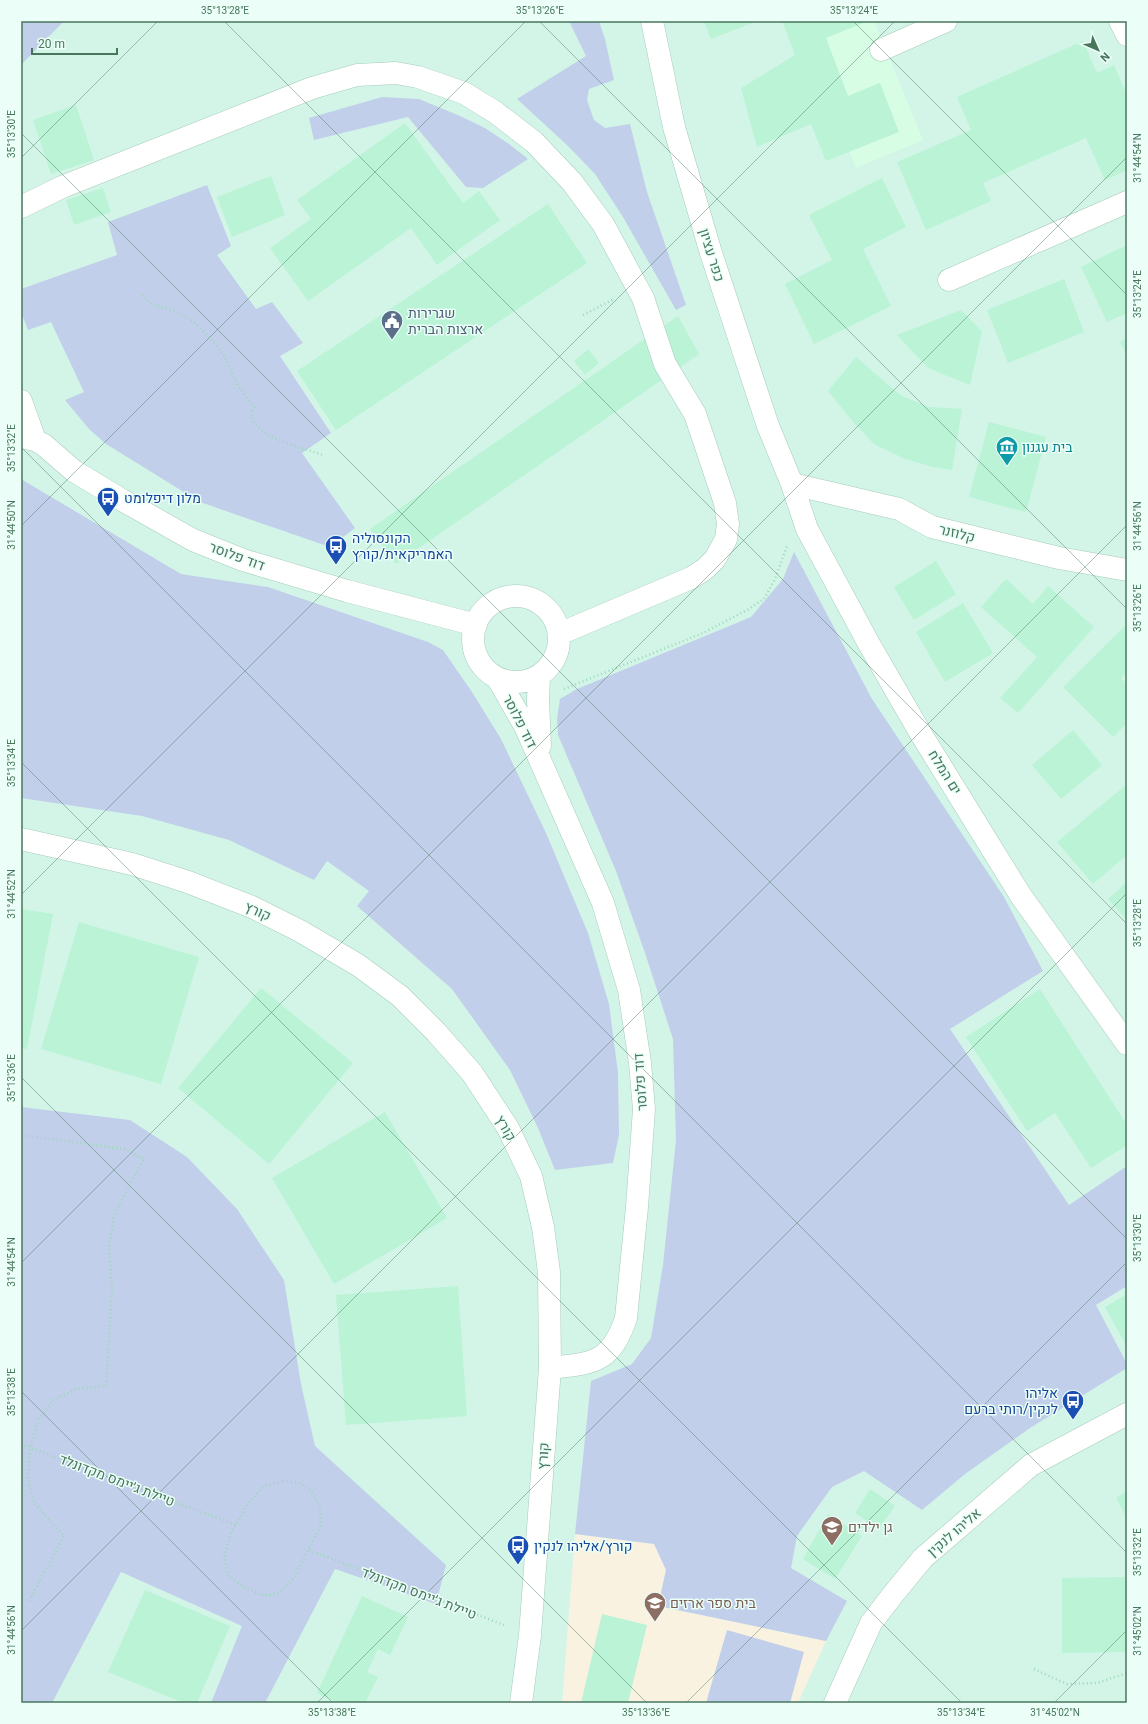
<svg xmlns="http://www.w3.org/2000/svg" width="1148" height="1724" font-family="Roboto,Heebo,sans-serif">
<style>
.residential{fill:#d2f5e7}
.commercial{fill:#d7fee5}
.education{fill:#f9f2e0}
.green{fill:#c2cfeb}
.building{fill:#baf3d5}
.lines{fill:none;stroke-linecap:round;stroke-linejoin:round}
.minor-casing{stroke:#a7ccba;stroke-width:23}
.path{stroke:#9dd8b8;stroke-width:2.5;stroke-dasharray:1 3;stroke-linecap:butt}
.minor{stroke:#fff;stroke-width:22}
.ticks{fill:none;stroke:#48765c;stroke-width:1;stroke-opacity:0.45}
.labels{text-anchor:middle;stroke-width:3;stroke-linejoin:round;paint-order:stroke}
.street-label{font-size:14px;fill:#48765c;stroke:#ebfff8}
.service-label{font-size:14px;fill:#4e5e75;stroke:#ebfff8;text-anchor:start}
.culture-label{font-size:14px;fill:#0d838f;stroke:#ebfff8;text-anchor:start}
.transit-label{font-size:14px;fill:#164399;stroke:#ebfff8;text-anchor:start}
.education-label{font-size:14px;fill:#785e54;stroke:#ebfff8;text-anchor:start}
.neatline{fill:none;stroke:#48765c;stroke-width:1.5}
.ticks-label{font-size:10px;text-anchor:middle;fill:#48765c}
</style>
<rect width="100%" height="100%" fill="#e4fdf5"/>
<path class="residential" d="M21,21H1127V1703H21Z"/>
<path class="commercial" d="M795,21H874L923,140L856,168Z"/>
<path class="education" d="M575,1534L654,1544L666,1570L658,1606L826,1641L798,1703H562Z"/>
<path class="green" d="M21,21H64L21,65Z
M569,21H599L605,39L614,80L589,89L587,100L594,120L605,128L630,124L647,192L686,305L676,310L623,217L595,174L568,146L517,99L586,56Z
M382,97L419,99L460,116L485,128L509,144L528,159L483,188L466,187L408,117L314,140L309,118Z
M207,185L231,246L217,255L256,309L272,302L303,343L280,356L331,433L302,453L355,528L330,547L200,502L106,444L89,429L65,400L84,392L51,322L28,330L21,312V289L117,255L108,222Z
M21,479L181,574L268,587L428,642L443,650L472,692L501,739L546,833L588,933L609,1004L618,1073L619,1135L613,1163L555,1170L538,1128L510,1070L452,989L357,906L369,891L327,861L314,880L229,840L142,816L21,798Z
M794,552L872,699L1004,897L1043,971L950,1029L1069,1205L1127,1166V1286L1096,1305L1127,1364V1368L1030,1428L965,1474L922,1510L864,1471L832,1487L797,1536L791,1568L847,1601L826,1641L658,1606L666,1570L654,1544L575,1534L591,1381L632,1364L651,1338L663,1265L676,1140L673,1039L645,953L616,871L558,735L557,719L560,699L577,689L751,617L783,579Z
M21,1107L130,1120L187,1157L237,1209L284,1280L301,1384L315,1446L446,1565L436,1604L335,1569L265,1703H211L242,1626L121,1572L52,1703H21Z
M727,1630L804,1652L790,1703H706Z"/>
<path class="building" d="M704,21H757L711,39Z
M782,21H868L826,38L848,96L880,83L899,132L826,161L811,124L757,147L741,88L795,55Z
M1083,41L1097,73L1114,65L1127,95V170L1105,180L1086,138L983,183L991,201L926,230L897,162L971,130L957,97Z
M76,105L94,160L51,174L33,120Z
M405,123L463,203L479,191L500,220L437,265L411,228L308,301L270,248L311,219L297,200Z
M271,176L285,215L232,237L217,197Z
M882,178L906,227L863,249L891,306L814,344L785,284L832,260L809,215Z
M103,188L111,212L74,225L66,200Z
M548,204L587,263L336,430L297,371Z
M1127,245V313L1107,322L1081,267Z
M1064,279L1084,332L1008,363L987,310Z
M961,310L982,331L970,385L928,368L897,335Z
M678,316L699,354L396,564L370,529Z
M1127,338V355L1120,342Z
M588,349L599,363L585,375L574,361Z
M856,357L900,395L928,407L962,409L952,470L932,467L903,458L874,444L854,423L828,391Z
M989,422L1046,437L1026,512L969,497Z
M936,561L956,594L914,620L894,587Z
M1006,579L1033,604L1048,586L1094,627L1018,713L1000,698L1037,657L981,607Z
M963,603L993,653L945,682L916,632Z
M1124,627L1127,630V672L1121,678L1127,684V723L1113,737L1063,687Z
M1073,730L1102,765L1061,799L1032,765Z
M1127,784V855L1093,884L1057,842Z
M1127,882V920L1108,899Z
M21,909L53,914L27,1049L21,1048Z
M79,922L199,957L161,1084L41,1049Z
M261,988L353,1063L269,1164L178,1088Z
M1040,989L1127,1125V1145L1091,1168L1055,1113L1027,1131L966,1037Z
M385,1112L447,1218L334,1284L272,1178Z
M458,1286L467,1416L346,1425L336,1295Z
M1127,1294V1347L1105,1307Z
M870,1489L895,1506L879,1529L855,1513Z
M1127,1491V1518L1116,1498Z
M828,1514L862,1536L835,1579L803,1559Z
M1127,1577V1652L1062,1653V1578Z
M145,1590L230,1626L197,1703H184L108,1672Z
M362,1596L408,1617L390,1655L378,1649L367,1672L378,1677L365,1703H338L317,1693Z
M602,1614L647,1625L628,1703H581Z"/>
<g class="lines">
<g class="minor-casing">
<path id="minor" d="M652,21L674,127L711,253L768,426L792,484L807,529L869,644L921,734L1021,896L1127,1044
M1120,21L1127,35
M881,50L946,21
M21,207L62,187L312,88L357,75L396,73L418,77L464,93L495,112L534,142L572,182L603,224L643,298L665,364L695,414L725,503L728,524L726,539L715,559L705,569L691,578L559,634
M949,280L1127,202
M21,401L35,440
M21,437L35,440L44,445L74,471L122,500L193,540L243,560L347,591L476,625
M792,484L899,509L932,527L1059,558L1127,570
M473 639a43 43 0 1 1 86 0a43 43 0 1 1-86 0Z
M539,676L538,700L540,746
M498,679L525,726L603,903L629,990L640,1063L644,1109L637,1207L626,1318C611,1364 592,1363 550,1368
M21,839L132,864L188,882L252,907L300,931L358,965L400,996L436,1032L472,1073L508,1128L531,1176L543,1227L549,1272L550,1368L530,1635L521,1703
M835,1703L871,1623L895,1592L923,1558L1031,1465L1127,1414"/>
</g>
<path class="path" d="M142,295L150,303L184,315L195,323L216,345L225,357L238,386L254,407C253,410 252,414 252,417C254,437 307,449 323,455
M583,315L614,299
M564,689L703,633L747,610L764,599L775,579L787,546
M21,1135L124,1149L144,1159L123,1197L114,1218L109,1246L112,1289L106,1386L76,1389L53,1400L39,1419L30,1447L28,1478L34,1503L64,1536L29,1601
M21,1444L236,1525
M283,1481L300,1483L312,1492L320,1508L321,1525L292,1581L279,1593L264,1596L243,1587L228,1575L224,1555L231,1533L249,1502L264,1486Z
M309,1550L504,1625
M1034,1669L1067,1684L1097,1683L1127,1673"/>
<use href="#minor" class="minor"/>
</g>
<path class="ticks" d="M224,21L1127,924M539,21L1127,609M853,21L1127,295M21,133L1127,1239M21,158L158,21M21,447L1127,1553M21,526L526,21M21,762L962,1703M21,895L895,21M21,1077L647,1703M21,1263L1127,157M21,1391L333,1703M21,1631L1127,525M317,1703L1127,893M686,1703L1127,1262M1054,1703L1127,1630"/>
<defs>
<g id="civic-pin" transform="scale(1.15)"><path d="M0 17L-7.5 6A9.5 9.5 0 1 1 7.5 6Z" fill="#5c6f8a" stroke="#ebfff8"/><path d="M-.6-6.5H3V-4.5H.6V-3L4-1V1h2V6H-6V1h2V-1L-.6-3ZM-1.2 2.5V6h2.4V2.5Z" fill="#fff"/></g>
<g id="museum-pin" transform="scale(1.15)"><path d="M0 17L-7.5 6A9.5 9.5 0 1 1 7.5 6Z" fill="#0f9aa8" stroke="#ebfff8"/><path d="M0-6L6-3V-2H-6V-3ZM-5-1h2V3h-2ZM-1-1h2V3h-2ZM3-1h2V3H3ZM-6 4H6V6H-6Z" fill="#fff"/></g>
<g id="bus-pin" transform="scale(1.15)"><path d="M0 17L-7.5 6A9.5 9.5 0 1 1 7.5 6Z" fill="#1a4fb4" stroke="#ebfff8"/><path d="M-5-6H5V4H4V6H2V4H-2V6H-4V4H-5ZM-3.5-4V0h7V-4ZM-3.5 1.2v1.5H-2V1.2ZM2 1.2v1.5H3.5V1.2Z" fill="#fff"/></g>
<g id="school-pin" transform="scale(1.15)"><path d="M0 17L-7.5 6A9.5 9.5 0 1 1 7.5 6Z" fill="#8d6e63" stroke="#ebfff8"/><path d="M0-5L7-2L0 1L-7-2ZM-4 1L0 2.5L4 1V4Q0 6-4 4Z" fill="#fff"/></g>
</defs>
<g fill-rule="evenodd">
<use href="#civic-pin" x="392" y="321"/>
<use href="#museum-pin" x="1007" y="447"/>
<use href="#bus-pin" x="108" y="498"/>
<use href="#bus-pin" x="336" y="546"/>
<use href="#bus-pin" x="1073" y="1401"/>
<use href="#school-pin" x="832" y="1527"/>
<use href="#bus-pin" x="518" y="1546"/>
<use href="#school-pin" x="655" y="1603"/>
</g>
<g class="labels">
<g class="street-label">
<text transform="translate(712 255) rotate(73)" y="5">כפר עציון</text>
<text transform="translate(957 533) rotate(14)" y="5">קלוזנר</text>
<text transform="translate(237 556) rotate(20)" y="5">דוד פלוסר</text>
<text transform="translate(520 721) rotate(63)" y="5">דוד פלוסר</text>
<text transform="translate(945 772) rotate(58)" y="5">ים המלח</text>
<text transform="translate(258 911) rotate(25)" y="5">קורץ</text>
<text transform="translate(640 1082) rotate(-94)" y="5">דוד פלוסר</text>
<text transform="translate(506 1128) rotate(60)" y="5">קורץ</text>
<text transform="translate(543 1456) rotate(-86)" y="5">קורץ</text>
<text transform="translate(117 1480) rotate(21)" y="5">טיילת ג׳יימס מקדונלד</text>
<text transform="translate(954 1532) rotate(-41)" y="5">אליהו לנקין</text>
<text transform="translate(419 1593) rotate(21)" y="5">טיילת ג׳יימס מקדונלד</text>
</g>
<g class="service-label">
<text x="408" y="318">שגרירות<tspan x="408" dy="16">ארצות הברית</tspan></text>
</g>
<g class="culture-label">
<text x="1022" y="452">בית עגנון</text>
</g>
<g class="transit-label">
<text x="124" y="503">מלון דיפלומט</text>
<text x="352" y="543">הקונסוליה<tspan x="352" dy="16">האמריקאית/קורץ</tspan></text>
<text x="1058" y="1398" text-anchor="end">אליהו<tspan x="1058" dy="16">לנקין/רותי ברעם</tspan></text>
<text x="534" y="1551">קורץ/אליהו לנקין</text>
</g>
<g class="education-label">
<text x="848" y="1532">גן ילדים</text>
<text x="670" y="1608">בית ספר ארזים</text>
</g>
</g>
<rect width="1148" height="1724" fill="none" stroke="#ebfff8" stroke-width="44"/>
<g transform="translate(1098 50) rotate(135)" stroke="#ebfff8" stroke-width="3" paint-order="stroke">
<path d="M0-3L7 15L0 10L-7 15Z" fill="#48765c"/>
<text y="-6" font-size="11" font-weight="bold" text-anchor="middle" fill="#48765c">N</text>
</g>
<path d="M32 48v6h85v-6" fill="none" stroke="#48765c" stroke-width="2"/>
<text x="38" y="48" font-size="12" fill="#48765c" stroke="#ebfff8" stroke-width="3" paint-order="stroke">20 m</text>
<rect x="22" y="22" width="1104" height="1680" class="neatline"/>
<g class="ticks-label">
<text x="225" y="14">35°13'28"E</text>
<text x="540" y="14">35°13'26"E</text>
<text x="854" y="14">35°13'24"E</text>
<text transform="translate(11 134) rotate(-90)" y="4">35°13'30"E</text>
<text transform="translate(1137 158) rotate(-90)" y="4">31°44'54"N</text>
<text transform="translate(1137 294) rotate(-90)" y="4">35°13'24"E</text>
<text transform="translate(11 448) rotate(-90)" y="4">35°13'32"E</text>
<text transform="translate(11 525) rotate(-90)" y="4">31°44'50"N</text>
<text transform="translate(1137 526) rotate(-90)" y="4">31°44'56"N</text>
<text transform="translate(1137 608) rotate(-90)" y="4">35°13'26"E</text>
<text transform="translate(11 763) rotate(-90)" y="4">35°13'34"E</text>
<text transform="translate(11 894) rotate(-90)" y="4">31°44'52"N</text>
<text transform="translate(1137 923) rotate(-90)" y="4">35°13'28"E</text>
<text transform="translate(11 1078) rotate(-90)" y="4">35°13'36"E</text>
<text transform="translate(1137 1238) rotate(-90)" y="4">35°13'30"E</text>
<text transform="translate(11 1262) rotate(-90)" y="4">31°44'54"N</text>
<text transform="translate(11 1392) rotate(-90)" y="4">35°13'38"E</text>
<text transform="translate(1137 1552) rotate(-90)" y="4">35°13'32"E</text>
<text transform="translate(11 1630) rotate(-90)" y="4">31°44'56"N</text>
<text transform="translate(1137 1631) rotate(-90)" y="4">31°45'02"N</text>
<text x="332" y="1716">35°13'38"E</text>
<text x="646" y="1716">35°13'36"E</text>
<text x="961" y="1716">35°13'34"E</text>
<text x="1055" y="1716">31°45'02"N</text>
</g>
</svg>
